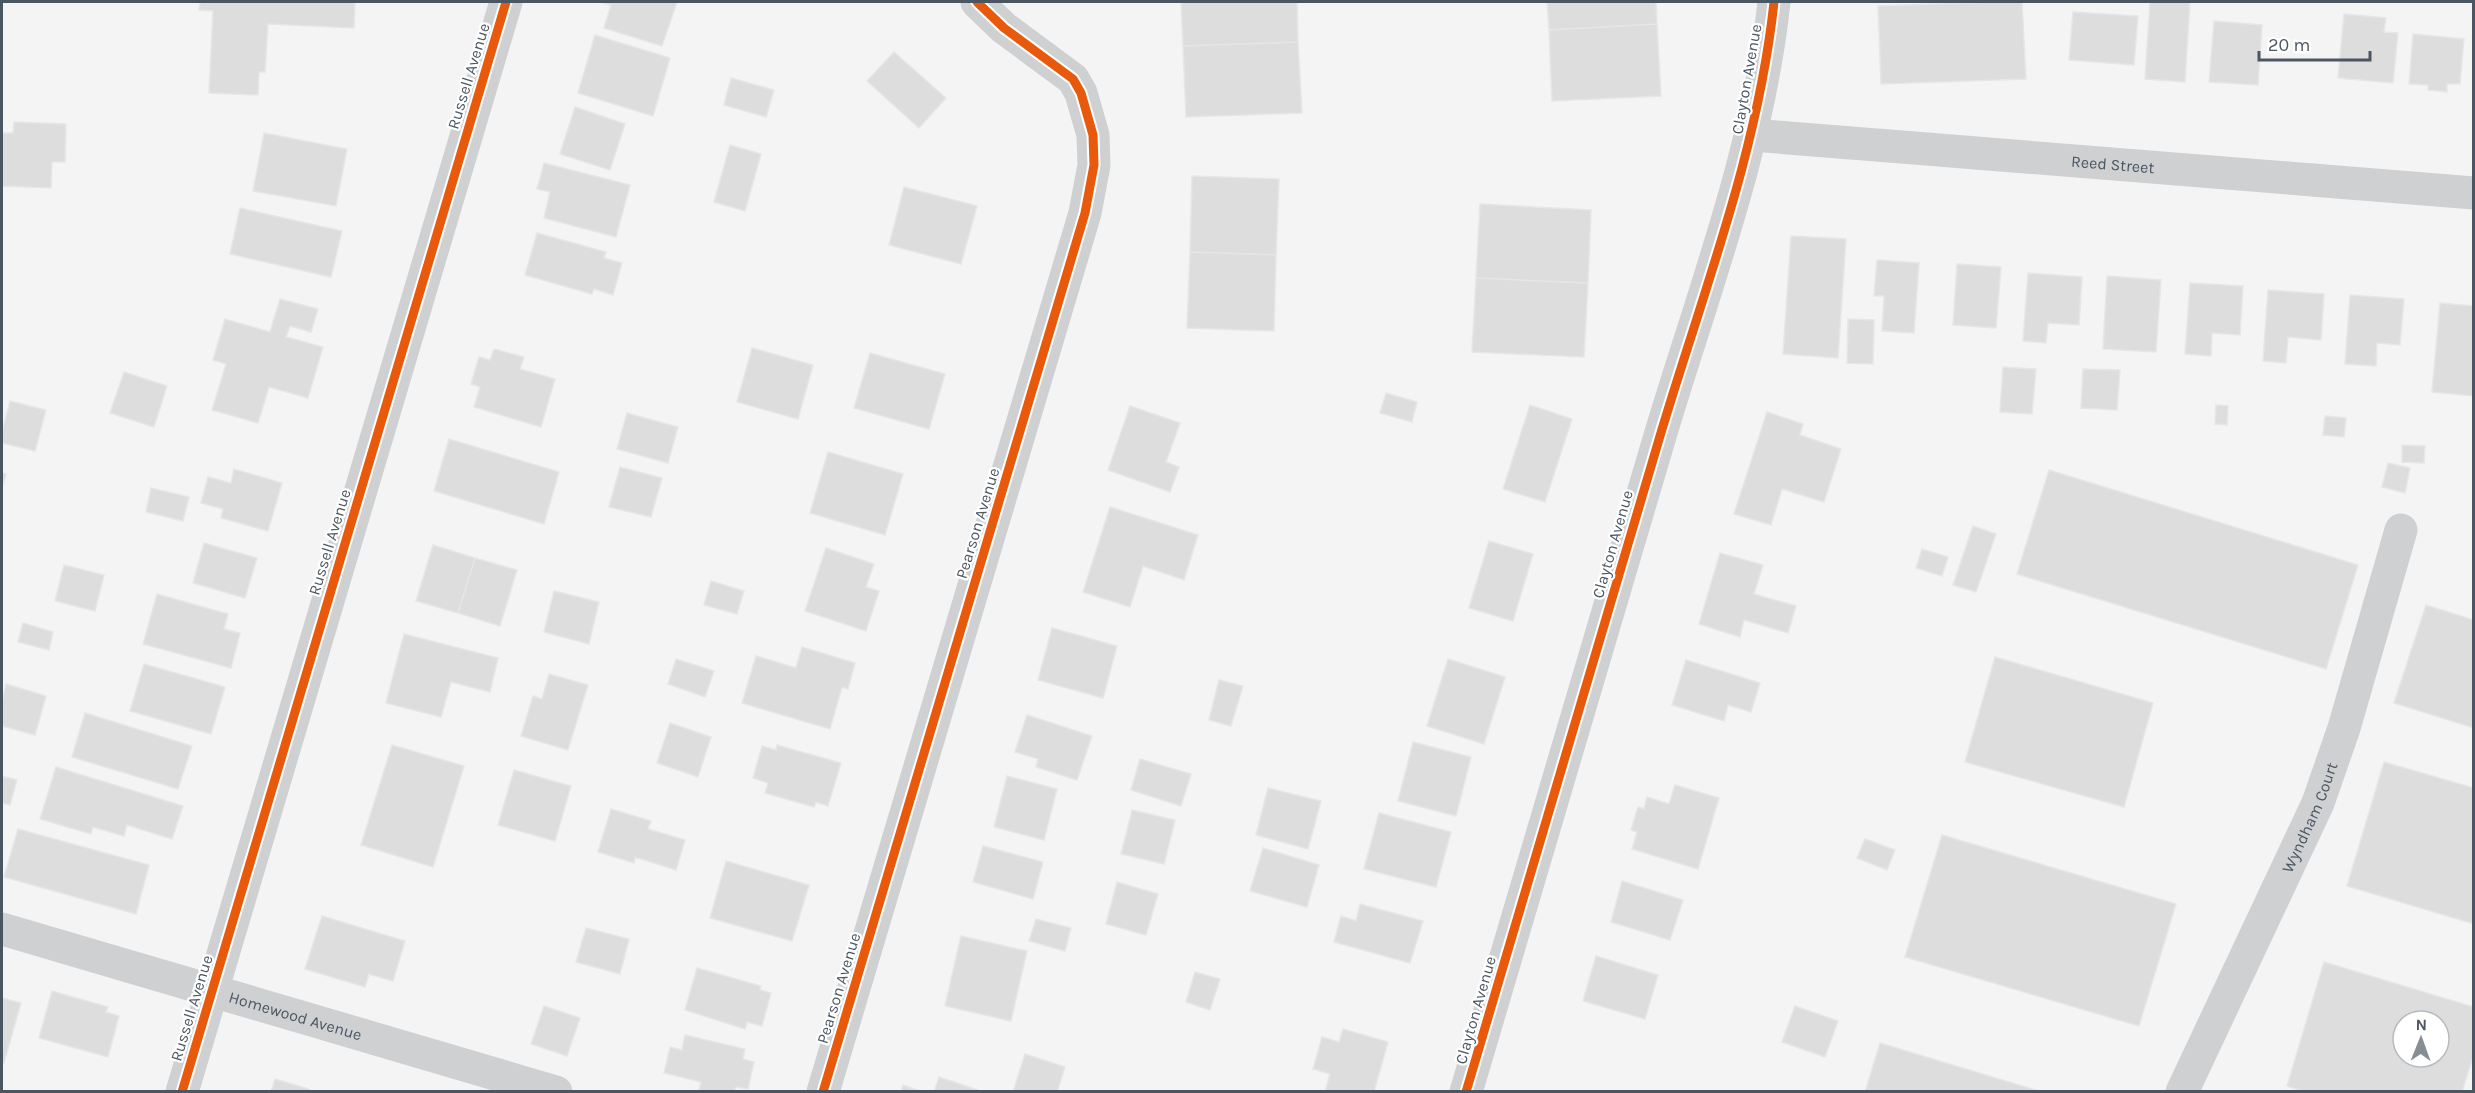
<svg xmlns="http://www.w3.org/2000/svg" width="2475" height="1093" font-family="Karla,sans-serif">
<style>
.building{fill:#ddddde;stroke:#e5e6e7;stroke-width:1.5;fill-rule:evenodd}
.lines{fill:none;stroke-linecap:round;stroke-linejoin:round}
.minor{stroke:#ced0d2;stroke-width:33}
.cycleway-casing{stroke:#fff;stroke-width:13}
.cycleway{stroke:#e8590c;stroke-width:9}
.labels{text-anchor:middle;stroke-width:4.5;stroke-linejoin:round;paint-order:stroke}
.street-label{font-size:16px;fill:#4a5661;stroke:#fff}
</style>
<rect width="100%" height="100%" fill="#f4f4f4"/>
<path class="building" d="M200,2H355L354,28L268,24L265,72H259L258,95L209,93L213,11L199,10Z
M601,2H677L662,46L604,28L611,5Z
M1181,2H1297L1298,42L1183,46Z
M1547,2H1656L1657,24L1549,30Z
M1991,2H2022L2026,79L1881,84L1878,6Z
M2150,2H2190L2185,82L2145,79Z
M2073,12L2138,16L2134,65L2069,60Z
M2344,14L2386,18L2384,32L2398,33L2393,83L2338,78Z
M2214,21L2262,25L2258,85L2209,82Z
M1657,24L1661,96L1552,101L1549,30Z
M2413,34L2464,39L2460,84H2447V92L2428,90V85L2409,84Z
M595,35L670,58L653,116L578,93Z
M1298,42L1302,113L1186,117L1183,46Z
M894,52L946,98L919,128L867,81Z
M731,78L774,90L766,117L724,105Z
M575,107L625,124L610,170L560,154Z
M14,122L66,124L65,162H52L51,188L2,186V133H13Z
M264,133L347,149L336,206L253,191Z
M730,145L761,154L745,211L714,202Z
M544,163L630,185L616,237L544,218L550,192L537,189Z
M1192,176L1279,179L1276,255L1190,252Z
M904,187L977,206L961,264L889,245Z
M1480,204L1591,210L1588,283L1476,278Z
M240,208L342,231L331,277L230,254Z
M537,233L606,252L604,258L622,263L613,295L594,289L592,294L525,275Z
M1791,236L1846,239L1838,358L1783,354Z
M1190,252L1276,255L1274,331L1187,328Z
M1877,260L1919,263L1914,333L1882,331L1884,296H1874Z
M1957,264L2001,267L1996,328L1953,325Z
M2028,273L2082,277L2079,325L2048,323L2046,343L2023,341Z
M2107,276L2161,280L2156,352L2103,349Z
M1476,278L1588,283L1584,357L1472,352Z
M2190,283L2243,286L2240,335L2212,333L2211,356L2185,354Z
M2268,290L2324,294L2321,340L2288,337L2286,363L2263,361Z
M2350,295L2404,299L2400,345L2377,343L2376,366L2345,364Z
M280,299L318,309L311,332L290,326L286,337L323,347L308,398L269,387L258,423L212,410L226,364L213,360L225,319L270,332Z
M2440,303L2474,306V396L2432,392Z
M1848,319L1874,320L1873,364L1847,363Z
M752,348L813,365L798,419L737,402Z
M494,349L524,357L520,369L555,379L541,427L474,407L480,387L471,384L479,357L490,360Z
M870,353L945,374L929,429L854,408Z
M2003,367L2036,369L2032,414L2000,412Z
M2083,369L2120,370L2117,410L2081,408Z
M124,372L167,386L154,427L110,413Z
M1386,393L1417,402L1412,422L1380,413Z
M10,401L46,410L35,451L2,443V432Z
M1530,405L1572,419L1545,502L1503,489Z
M2216,405L2228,406L2227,425L2215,424Z
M1130,406L1180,423L1166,462L1179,467L1170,492L1108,470Z
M1767,412L1803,424L1800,435L1841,449L1824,502L1782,489L1771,525L1734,514Z
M627,413L678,427L668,463L617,449Z
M2325,416L2346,418L2344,437L2323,435Z
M449,439L559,472L544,524L434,491Z
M2402,445L2425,446L2424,463L2402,462Z
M828,452L903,474L885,535L810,513Z
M2388,463L2410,468L2405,493L2382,487Z
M620,467L662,478L651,517L609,507Z
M234,469L282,483L268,531L221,518L223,509L201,503L208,477L231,483Z
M2049,470L2358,565L2326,669L2017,574Z
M2,473L6,474L2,488Z
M151,488L189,497L183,521L146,512Z
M1110,507L1198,535L1184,580L1143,566L1130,607L1083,592Z
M1973,526L1996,534L1976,592L1953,585Z
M1489,541L1533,554L1513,621L1469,608Z
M204,543L257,558L245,598L193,583Z
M433,545L475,558L458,613L416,601Z
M826,548L874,564L866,587L879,591L866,631L805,611Z
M1922,549L1948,557L1942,576L1916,568Z
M1720,553L1763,565L1754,594L1796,606L1788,633L1744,620L1740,637L1699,624Z
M475,558L517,570L500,626L458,613Z
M64,565L104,575L95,611L55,601Z
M711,581L744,591L737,614L704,605Z
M554,591L599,602L589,644L544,632Z
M157,594L228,614L224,629L240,633L231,668L143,644Z
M2426,605L2474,620V728L2394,703Z
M23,623L53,632L49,650L18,642Z
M1052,628L1117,646L1103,698L1038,680Z
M404,634L498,658L490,692L451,682L441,717L386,703Z
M802,647L855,663L848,689L842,687L830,729L742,703L756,656L796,668Z
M1995,657L2153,703L2124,807L1965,762Z
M676,659L714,671L705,697L668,684Z
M1448,659L1505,677L1484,744L1427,726Z
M1686,660L1760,683L1751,712L1728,705L1724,721L1672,705Z
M144,664L225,687L211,734L130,711Z
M549,674L588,685L568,750L521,736L533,696L542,699Z
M1219,680L1243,686L1231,726L1209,720Z
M6,684L46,696L35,735L2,726V702Z
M85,713L192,746L178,789L72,757Z
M1027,715L1092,736L1077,780L1036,767L1038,759L1015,752Z
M670,723L711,737L698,777L657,763Z
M1413,742L1471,757L1456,816L1398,801Z
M392,745L464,766L433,867L361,845Z
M777,745L841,763L828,806L816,802L814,807L765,793L768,783L753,778L762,746L776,750Z
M1140,759L1191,774L1181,806L1131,790Z
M2384,762L2474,788V924L2347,886Z
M56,767L183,806L172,839L127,825L124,836L93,827L91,834L40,819Z
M514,770L571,786L555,841L498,825Z
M2,776L17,780L10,805L2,803Z
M1007,776L1057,789L1044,840L994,827Z
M1675,785L1719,798L1698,869L1632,849L1637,832L1631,830L1638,807L1644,809L1647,797L1669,804Z
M1268,788L1321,801L1308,849L1256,835Z
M611,809L651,821L648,829L685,840L676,870L635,857L634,863L598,852Z
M1132,810L1175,820L1164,864L1121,854Z
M1379,813L1451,832L1436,887L1364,869Z
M18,829L149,865L136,914L4,877Z
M1942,835L2176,904L2139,1026L1905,957Z
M1865,839L1895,850L1887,870L1857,858Z
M983,846L1043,862L1033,899L973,882Z
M1263,848L1319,865L1307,907L1250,891Z
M726,861L809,885L792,941L710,918Z
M1622,881L1683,900L1670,940L1611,922Z
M1117,882L1158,894L1146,935L1106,924Z
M1360,904L1423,921L1410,963L1334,942L1341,916L1356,921Z
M322,916L405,941L393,981L369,974L365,987L305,969Z
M1036,919L1071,928L1065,951L1029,941Z
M586,928L629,939L620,974L576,962Z
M961,936L1027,951L1011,1021L945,1006Z
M1596,956L1658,975L1645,1019L1583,1001Z
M2324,962L2474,1007V1054L2462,1092H2305L2287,1086ZM2403,1021H2439V1057H2403Z
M697,968L761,986L760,990L771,993L762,1026L747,1022L745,1029L685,1010Z
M1195,972L1220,979L1210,1010L1186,1002Z
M52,991L108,1007L106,1012L119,1016L108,1057L39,1038Z
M2,998L21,1003L4,1063H2Z
M544,1006L580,1018L567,1056L531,1044Z
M1795,1006L1838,1021L1825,1057L1782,1042Z
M1343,1029L1388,1042L1374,1092H1325L1330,1074L1313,1069L1322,1037L1339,1042Z
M685,1035L745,1049L743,1059L754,1062L748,1089L736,1087L735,1092H704L699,1090L701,1082L664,1073L670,1047L682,1050Z
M1880,1043L2042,1092H1865Z
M1025,1054L1065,1067L1057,1092H1013Z
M939,1077L984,1092H934Z
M275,1079L309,1089V1092H271Z
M903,1085L922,1092H901Z"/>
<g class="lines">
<g class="minor">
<path id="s1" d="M1752,135L2474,193"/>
<path id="s2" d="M2,929L556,1092"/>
<path d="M182,1092L506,2"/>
<path d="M823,1092L1085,213L1094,165L1093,135L1081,93L1073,79L1004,28L977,2"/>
<path d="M1466,1092C1531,873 1594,654 1660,436C1703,292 1758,152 1774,2"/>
<path id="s3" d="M2182,1092L2318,803L2344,728L2401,530"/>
</g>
<g class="cycleway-casing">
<path id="cycleway" d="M182,1092L506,2
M823,1092L1085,213L1094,165L1093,135L1081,93L1073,79L1004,28L977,2
M1466,1092C1531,873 1594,654 1660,436C1703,292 1758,152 1774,2"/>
</g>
<use href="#cycleway" class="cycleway"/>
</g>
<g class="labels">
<g class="street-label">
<text transform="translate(468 76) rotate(-73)" y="6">Russell Avenue</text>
<text transform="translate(1746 79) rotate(-80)" y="6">Clayton Avenue</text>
<text dy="6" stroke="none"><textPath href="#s1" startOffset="362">Reed Street</textPath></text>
<text transform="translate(977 523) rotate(-73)" y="6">Pearson Avenue</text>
<text transform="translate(329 542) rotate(-73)" y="6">Russell Avenue</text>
<text transform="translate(1612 544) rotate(-74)" y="6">Clayton Avenue</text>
<text dy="6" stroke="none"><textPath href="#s3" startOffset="303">Wyndham Court</textPath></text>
<text transform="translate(838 988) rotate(-73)" y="6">Pearson Avenue</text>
<text transform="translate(191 1008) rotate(-73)" y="6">Russell Avenue</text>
<text transform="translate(1475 1010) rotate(-74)" y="6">Clayton Avenue</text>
<text dy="6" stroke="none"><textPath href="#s2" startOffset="306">Homewood Avenue</textPath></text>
</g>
</g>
<rect width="2475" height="1093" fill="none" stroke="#4a5661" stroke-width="6"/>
<g transform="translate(2421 1039) rotate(1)"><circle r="28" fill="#ffffff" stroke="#b7bbc0" stroke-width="1.5"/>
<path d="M0-4.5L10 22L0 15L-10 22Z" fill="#868d94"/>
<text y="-9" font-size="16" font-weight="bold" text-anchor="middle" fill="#4a5661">N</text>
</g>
<path d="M2259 51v9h111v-9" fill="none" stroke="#4a5661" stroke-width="3"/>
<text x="2268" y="51" font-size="18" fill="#4a5661" stroke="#ffffff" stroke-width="4.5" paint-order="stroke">20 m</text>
</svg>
